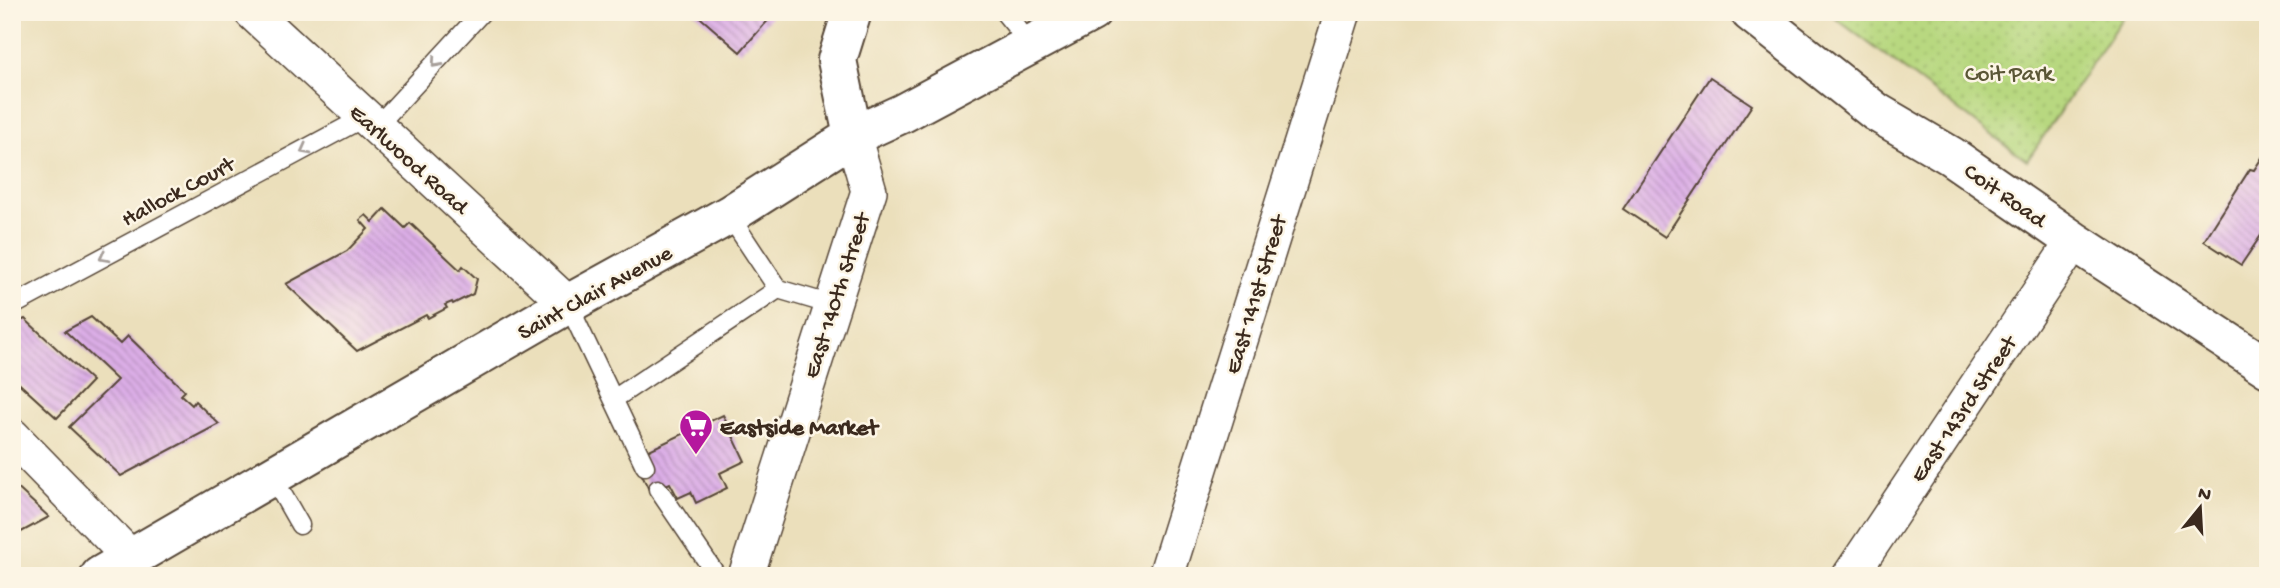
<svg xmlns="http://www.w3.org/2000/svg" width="2280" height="588" font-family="'Gochi Hand',sans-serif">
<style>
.park{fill:url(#park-dots);stroke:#7a814f;stroke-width:2}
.building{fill:url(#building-back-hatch)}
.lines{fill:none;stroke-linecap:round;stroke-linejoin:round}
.lane-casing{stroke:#554536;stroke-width:21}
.street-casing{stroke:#554536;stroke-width:38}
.secondary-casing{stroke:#554536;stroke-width:42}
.lane{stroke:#fff;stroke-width:18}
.street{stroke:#fff;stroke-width:35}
.secondary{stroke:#fff;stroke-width:38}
.oneway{stroke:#a79f9a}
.labels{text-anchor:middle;stroke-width:5;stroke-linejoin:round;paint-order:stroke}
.park-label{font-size:23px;fill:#5a5636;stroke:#fcf5e5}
.street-label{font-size:23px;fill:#3b2a1e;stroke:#fcf5e5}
.poi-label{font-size:23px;font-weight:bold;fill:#3b2a1e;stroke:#fcf5e5;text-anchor:start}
</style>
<defs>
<pattern id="park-dots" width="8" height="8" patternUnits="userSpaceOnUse" patternTransform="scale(1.75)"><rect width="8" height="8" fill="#b8d880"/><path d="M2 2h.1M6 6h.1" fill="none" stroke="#9fba6e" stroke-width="1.8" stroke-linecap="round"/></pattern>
<pattern id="building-back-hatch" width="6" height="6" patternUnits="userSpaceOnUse" patternTransform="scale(1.75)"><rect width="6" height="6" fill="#dcaee7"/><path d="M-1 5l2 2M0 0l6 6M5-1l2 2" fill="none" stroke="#b48ebb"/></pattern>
</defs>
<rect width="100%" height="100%" fill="#fcf5e5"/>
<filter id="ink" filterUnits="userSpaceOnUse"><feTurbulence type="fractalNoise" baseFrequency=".0143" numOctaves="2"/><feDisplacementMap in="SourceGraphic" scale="14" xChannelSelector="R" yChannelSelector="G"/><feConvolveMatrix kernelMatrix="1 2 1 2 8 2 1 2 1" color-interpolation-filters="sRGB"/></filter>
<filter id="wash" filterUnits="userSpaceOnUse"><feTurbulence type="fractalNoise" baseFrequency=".00686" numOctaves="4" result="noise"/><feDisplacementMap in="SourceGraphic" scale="28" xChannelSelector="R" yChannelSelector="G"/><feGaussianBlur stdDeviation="1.57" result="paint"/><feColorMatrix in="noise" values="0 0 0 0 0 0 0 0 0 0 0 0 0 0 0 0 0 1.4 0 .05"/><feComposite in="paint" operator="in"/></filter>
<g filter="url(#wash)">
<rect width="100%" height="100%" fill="#ebdfbb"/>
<path class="park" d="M1827,12H2126L2027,161Z"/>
<g id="blocks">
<path class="building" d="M694,12H766L771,17L740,52Z
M1710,77L1752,105L1665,237L1623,209Z
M2263,156L2268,159V225L2241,265L2204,241L2250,169L2254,170Z
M385,209L405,228L410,223L460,270L463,266L477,279L473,294L453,304L452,302L445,305L447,308L428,318L426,315L357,351L286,284L347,251L368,229L360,220L366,215L373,222Z
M91,317L120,344L128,336L185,391L181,395L192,405L195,401L219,424L121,476L69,427L117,380L65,331Z
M25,319L92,381L57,418L12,377V325Z
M723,415L745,461L720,473L727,488L696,503L691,492L678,498L670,483L650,492L639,469L647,451Z
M12,483L49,517L12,537Z"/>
</g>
</g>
<g filter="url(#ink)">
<use href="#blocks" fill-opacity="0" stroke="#554536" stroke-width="2"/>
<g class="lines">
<g class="lane-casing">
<path id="lane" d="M1004,12L1031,45
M377,126L482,12
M778,289L832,305
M568,304L645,466
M12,306L365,117
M614,399L778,289L729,215
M272,476L300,525
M658,489L717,576"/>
</g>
<g class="street-casing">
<path id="street" d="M252,12L568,304
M12,436L131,558
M746,576L869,191L853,136
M1166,576L1343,12
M1850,576L2074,241"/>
</g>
<g class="secondary-casing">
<path id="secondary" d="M852,12L837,60L853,136
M1750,12L1876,112L1951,156L2074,241L2268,368
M100,576L568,304L729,215L853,136L903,113L1092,12"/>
</g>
<use href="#lane" class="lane"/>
<use href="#street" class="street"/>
<use href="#secondary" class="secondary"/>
</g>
<defs><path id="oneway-chevron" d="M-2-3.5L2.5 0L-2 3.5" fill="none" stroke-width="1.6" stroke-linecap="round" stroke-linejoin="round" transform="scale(1.75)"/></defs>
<g class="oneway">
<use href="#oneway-chevron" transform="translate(436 63) rotate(132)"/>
<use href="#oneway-chevron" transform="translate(305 150) rotate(152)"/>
<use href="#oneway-chevron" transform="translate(104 257) rotate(152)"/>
</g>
</g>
<defs>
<g id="supermarket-pin" transform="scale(1.75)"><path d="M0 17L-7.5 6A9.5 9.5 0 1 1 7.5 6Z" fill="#b5179e" stroke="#fcf5e5"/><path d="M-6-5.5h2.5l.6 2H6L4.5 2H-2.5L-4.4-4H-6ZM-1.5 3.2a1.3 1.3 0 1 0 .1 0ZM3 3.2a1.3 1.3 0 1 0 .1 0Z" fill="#fff"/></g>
</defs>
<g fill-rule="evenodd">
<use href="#supermarket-pin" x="696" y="426"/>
</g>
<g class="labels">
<g class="park-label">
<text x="2009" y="80">Coit Park</text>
</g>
<g class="street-label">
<text transform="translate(410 158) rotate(42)" y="8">Earlwood Road</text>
<text transform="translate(177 190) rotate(-28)" y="8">Hallock Court</text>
<text transform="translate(2006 194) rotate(35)" y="8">Coit Road</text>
<text transform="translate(594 291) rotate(-29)" y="8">Saint Clair Avenue</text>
<text transform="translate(1254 294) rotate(-73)" y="8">East 141st Street</text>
<text transform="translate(835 295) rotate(-72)" y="8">East 140th Street</text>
<text transform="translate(1962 408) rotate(-56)" y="8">East 143rd Street</text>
</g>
<g class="poi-label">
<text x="720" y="434">Eastside Market</text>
</g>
</g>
<rect width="2280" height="588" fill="none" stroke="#fcf5e5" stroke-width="42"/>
<g transform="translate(2200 508) rotate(18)" stroke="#fcf5e5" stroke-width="5" paint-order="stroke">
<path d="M0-5L12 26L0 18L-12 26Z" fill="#3b2a1e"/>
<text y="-10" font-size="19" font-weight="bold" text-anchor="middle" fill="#3b2a1e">N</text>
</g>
</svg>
